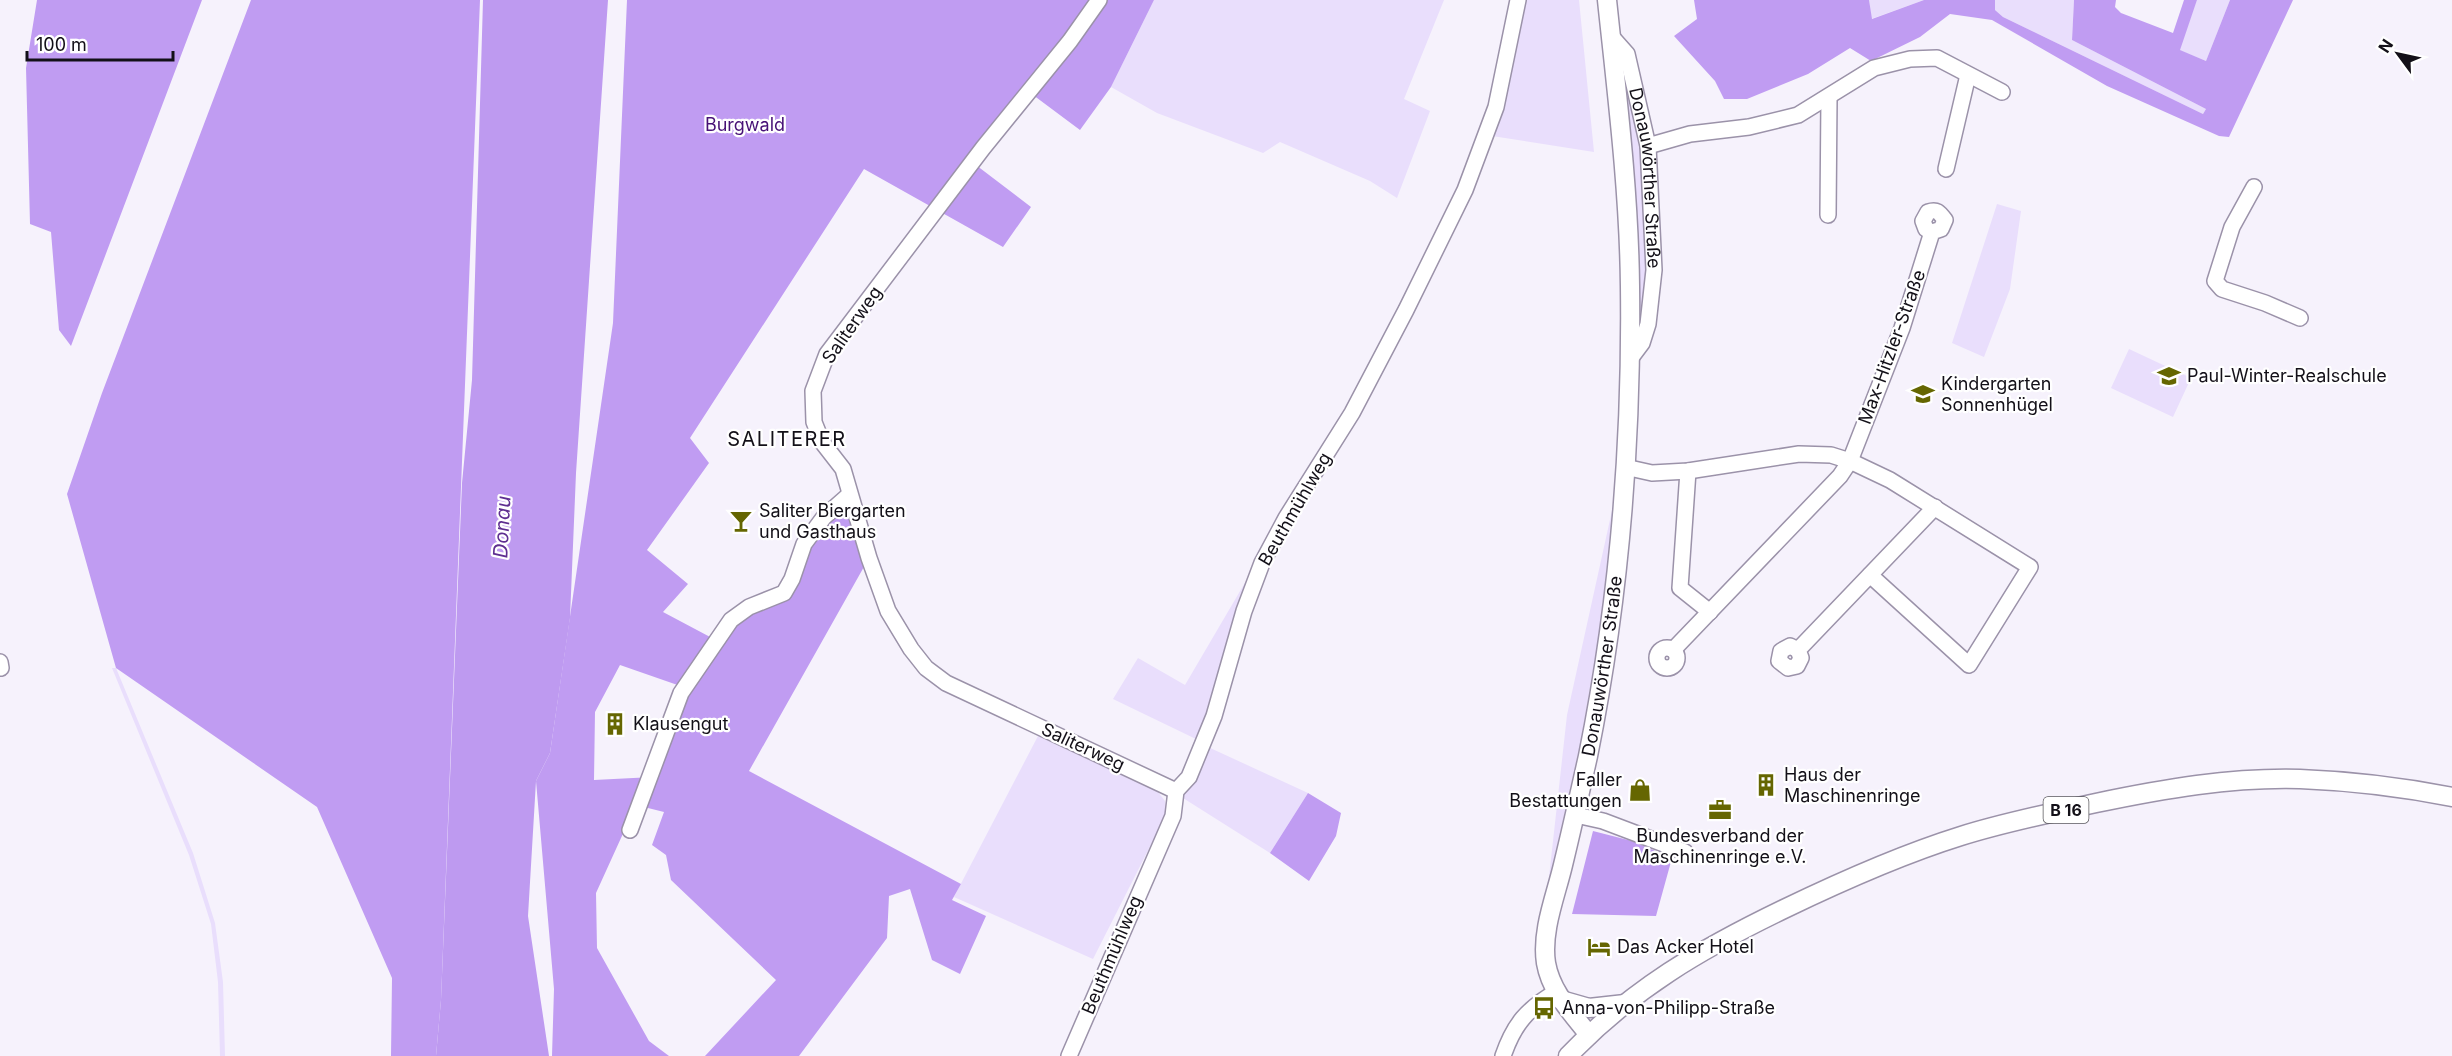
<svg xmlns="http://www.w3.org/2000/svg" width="2452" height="1056" font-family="Inter,sans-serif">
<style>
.green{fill:#e9defc}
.forest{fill:#c09cf2;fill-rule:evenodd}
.water{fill:#be9af0}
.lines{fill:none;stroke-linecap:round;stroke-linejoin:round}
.minor-casing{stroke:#9b92a9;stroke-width:18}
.major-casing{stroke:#9b92a9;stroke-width:21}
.minor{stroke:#fff;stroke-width:15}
.major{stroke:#fff;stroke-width:18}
.labels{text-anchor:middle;stroke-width:4.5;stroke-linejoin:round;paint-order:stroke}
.shield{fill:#fff;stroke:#5a585d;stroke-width:1.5}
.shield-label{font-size:16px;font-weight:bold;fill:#131018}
.park-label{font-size:18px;fill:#471176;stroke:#fff}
.street-label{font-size:18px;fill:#131018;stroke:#fff}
.poi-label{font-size:18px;fill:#131018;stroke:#fff;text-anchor:start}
.neighbourhood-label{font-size:20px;letter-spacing:1.5px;fill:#131018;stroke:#fff}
.water-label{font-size:20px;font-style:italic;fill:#5e2e90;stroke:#fff}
</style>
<rect width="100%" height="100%" fill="#f6f2fc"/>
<path class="green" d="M1154,0H1444L1404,99L1430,111L1397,198L1370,181L1280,142L1263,153L1157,113L1111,87Z
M1526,0H1579L1594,152L1492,136Z
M1869,0H1924L1871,19Z
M1995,0H2074L2072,40L2206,109L2203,114L2003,17L1995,10Z
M2197,0H2230L2206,61L2179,50Z
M1622,57L1640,153L1647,254L1641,333L1635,334Z
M1997,204L2021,211L2010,289L1984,357L1952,343Z
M2129,349L2191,378L2173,417L2111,388Z
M1615,497L1598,641L1580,745L1548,886L1567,715Z
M1253,569L1223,655L1198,740L1113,699L1138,658L1185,685Z
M112,668H116L193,853L215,923L223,982L225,1056H220L218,982L211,924L189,855Z
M1038,736L1158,792L1165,801L1167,813L1093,959L954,897Z
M1208,747L1308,793L1270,853L1183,798Z"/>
<path class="forest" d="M37,0H202L71,346L59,330L51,232L30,224L26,68Z
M251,0H480L441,1000L436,1056H391L392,978L317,807L116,668L67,494L102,393Z
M627,0H1154L1111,87L1080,130L1025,89L968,159L1031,207L1003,247L864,169L690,438L709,463L647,550L688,584L663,612L712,638L743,601L760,597L769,608L784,599L806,549L845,501L865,565L749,771L961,884L952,900L986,916L960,974L932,960L910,889L889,896L887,938L799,1056H705L776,980L671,880L666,855L652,845L664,812L636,805L596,893L597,948L649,1041L669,1056H552L554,989L536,781L550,753L613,323ZM620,665L689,689L653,777L594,780L595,712Z
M1694,0H1869L1872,19L1924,0H1995V10L2003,17L2203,114L2206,109L2072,40L2074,0H2116L2115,7L2121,13L2173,33L2184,0H2197L2180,50L2206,61L2230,0H2293L2229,137L2219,136L2107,86L1992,20L1950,14L1920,37L1871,61L1850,48L1808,74L1747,99H1724L1715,81L1674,36L1697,19Z
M1308,793L1341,813L1336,836L1309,881L1270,853Z
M1593,831L1632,841L1672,858L1656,916L1572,914Z"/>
<path class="water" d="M483,0H608L576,473L570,618L550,753L536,781L528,916L549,1056H436L441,1000L462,483L472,380Z"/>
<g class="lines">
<g class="minor-casing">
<g id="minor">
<path d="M1099,0L1070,41L983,148L827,354L813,391L814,422L822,442L843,469L869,558L888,611L911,649L926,668L946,683L1176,791"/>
<path id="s1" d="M1611,36L1627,54L1648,146L1654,270L1648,324L1642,343L1630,359"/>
<path d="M1648,146L1690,134L1749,127L1798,115L1874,68L1910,59L1937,58L2002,92"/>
<path d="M1946,169L1968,75"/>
<path d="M2254,187L2232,227L2215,281L2222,289L2265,303L2300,318"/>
<path d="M1828,215L1829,98"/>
<path d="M1625,467L1652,473L1688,471L1799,454L1831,455L1850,461L1890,480L2030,567L1969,665L1870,575"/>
<path d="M1688,471L1680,588L1710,612"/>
<circle cx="1667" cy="658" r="10"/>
<path d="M1673,650L1840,476L1850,461L1902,328L1932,232L1941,229L1945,220C1939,212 1937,209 1928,212L1923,221L1926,229L1932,232"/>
<path d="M1798,650L1801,658L1797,666L1788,668L1779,661L1781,651L1790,646L1798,650L1935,507"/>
<path d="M0,662L1,668"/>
<path d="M1576,815L1603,821L1685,852"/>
<path d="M630,830L681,693L731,620L749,607L784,593L792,579L804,544L824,517L849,495"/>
<path d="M1069,1056L1173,816L1176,791L1189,777L1214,716L1244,611L1262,563L1286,518L1352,413L1406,310L1465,190L1496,107L1518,0"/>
<path d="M1503,1056C1514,1024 1527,1009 1556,992"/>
</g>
</g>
<g class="major-casing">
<g id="major">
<path d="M1561,1000L1589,1008L1625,1004"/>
<path id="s2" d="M1589,1035C1572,1013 1551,992 1546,963C1541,931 1556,895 1563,865C1572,828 1580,792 1588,756C1619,602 1632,443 1630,286C1629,191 1617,95 1607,0"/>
<path d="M1568,1056C1632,989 1701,949 1784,909C1842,881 1900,855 1961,836C2005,822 2051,813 2096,803C2163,789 2231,777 2300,779C2351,781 2402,787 2452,797"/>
</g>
</g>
<use href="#minor" class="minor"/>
<use href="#major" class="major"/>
</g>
<defs>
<g id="school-bare" transform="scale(1.8)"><path d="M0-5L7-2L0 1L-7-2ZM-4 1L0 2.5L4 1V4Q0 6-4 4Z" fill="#656601" stroke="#fff" stroke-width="2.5" paint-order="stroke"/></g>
<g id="bar-bare" transform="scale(1.8)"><path d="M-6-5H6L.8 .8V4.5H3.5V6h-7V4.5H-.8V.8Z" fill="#656601" stroke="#fff" stroke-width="2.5" paint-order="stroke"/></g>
<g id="building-bare" transform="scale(1.8)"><path d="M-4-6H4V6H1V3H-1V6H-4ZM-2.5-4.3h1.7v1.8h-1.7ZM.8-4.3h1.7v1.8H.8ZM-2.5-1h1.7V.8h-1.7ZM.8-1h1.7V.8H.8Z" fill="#656601" stroke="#fff" stroke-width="2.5" paint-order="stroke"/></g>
<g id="shop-bare" transform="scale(1.8)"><path d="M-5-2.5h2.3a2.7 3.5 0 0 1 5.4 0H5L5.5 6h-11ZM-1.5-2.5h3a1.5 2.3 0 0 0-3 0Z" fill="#656601" stroke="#fff" stroke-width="2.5" paint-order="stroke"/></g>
<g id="office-bare" transform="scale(1.8)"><path d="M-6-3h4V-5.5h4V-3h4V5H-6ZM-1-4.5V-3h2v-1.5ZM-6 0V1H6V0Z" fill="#656601" stroke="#fff" stroke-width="2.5" paint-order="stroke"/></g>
<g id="hotel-bare" transform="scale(1.8)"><path d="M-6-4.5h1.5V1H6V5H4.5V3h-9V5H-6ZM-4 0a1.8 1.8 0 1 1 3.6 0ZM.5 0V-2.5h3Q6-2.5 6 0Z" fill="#656601" stroke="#fff" stroke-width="2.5" paint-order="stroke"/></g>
<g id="bus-bare" transform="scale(1.8)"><path d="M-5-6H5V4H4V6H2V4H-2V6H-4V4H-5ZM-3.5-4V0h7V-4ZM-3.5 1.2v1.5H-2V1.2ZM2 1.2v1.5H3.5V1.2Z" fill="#656601" stroke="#fff" stroke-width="2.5" paint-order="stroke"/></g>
</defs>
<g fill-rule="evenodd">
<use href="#school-bare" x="2169" y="376"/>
<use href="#school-bare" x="1923" y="394"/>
<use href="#bar-bare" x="741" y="521"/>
<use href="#building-bare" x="615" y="724"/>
<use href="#building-bare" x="1766" y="785"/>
<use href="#shop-bare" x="1640" y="790"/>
<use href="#office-bare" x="1720" y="810"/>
<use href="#hotel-bare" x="1599" y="947"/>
<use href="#bus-bare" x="1544" y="1008"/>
</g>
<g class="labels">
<rect class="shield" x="2043.5" y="797" width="45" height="26" rx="4.5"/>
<g class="shield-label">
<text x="2066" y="816">B 16</text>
</g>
<g class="park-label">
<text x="745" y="131">Burgwald</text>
</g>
<g class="street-label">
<text dy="6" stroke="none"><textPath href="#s1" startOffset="150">Donauwörther Straße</textPath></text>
<text transform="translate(852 325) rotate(-55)" y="6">Saliterweg</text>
<text transform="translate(1892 347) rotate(-70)" y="6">Max-Hitzler-Straße</text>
<text transform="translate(1295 509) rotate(-60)" y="6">Beuthmühlweg</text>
<text dy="6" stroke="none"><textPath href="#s2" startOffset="388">Donauwörther Straße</textPath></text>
<text transform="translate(1083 747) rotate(25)" y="6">Saliterweg</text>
<text transform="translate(1112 955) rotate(-67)" y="6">Beuthmühlweg</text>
</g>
<g class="poi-label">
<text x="2187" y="382">Paul-Winter-Realschule</text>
<text x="1941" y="390">Kindergarten<tspan x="1941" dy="21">Sonnenhügel</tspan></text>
<text x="759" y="517">Saliter Biergarten<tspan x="759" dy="21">und Gasthaus</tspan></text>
<text x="633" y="730">Klausengut</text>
<text x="1784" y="781">Haus der<tspan x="1784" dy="21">Maschinenringe</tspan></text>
<text x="1622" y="786" text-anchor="end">Faller<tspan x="1622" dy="21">Bestattungen</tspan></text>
<text x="1720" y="842" text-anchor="middle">Bundesverband der<tspan x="1720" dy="21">Maschinenringe e.V.</tspan></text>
<text x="1617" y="953">Das Acker Hotel</text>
<text x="1562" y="1014">Anna-von-Philipp-Straße</text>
</g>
<g class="neighbourhood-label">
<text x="787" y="446">SALITERER</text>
</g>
<g class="water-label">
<text transform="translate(502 527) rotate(-87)" y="7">Donau</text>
</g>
</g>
<g transform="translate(2398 54) rotate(303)" stroke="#ffffff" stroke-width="4.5" paint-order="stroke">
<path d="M0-4.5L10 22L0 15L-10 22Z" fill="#131018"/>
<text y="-9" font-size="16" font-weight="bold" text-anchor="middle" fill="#131018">N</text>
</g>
<path d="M27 51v9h146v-9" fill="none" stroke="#131018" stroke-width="3"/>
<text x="36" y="51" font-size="18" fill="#131018" stroke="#ffffff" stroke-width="4.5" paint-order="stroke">100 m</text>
</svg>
